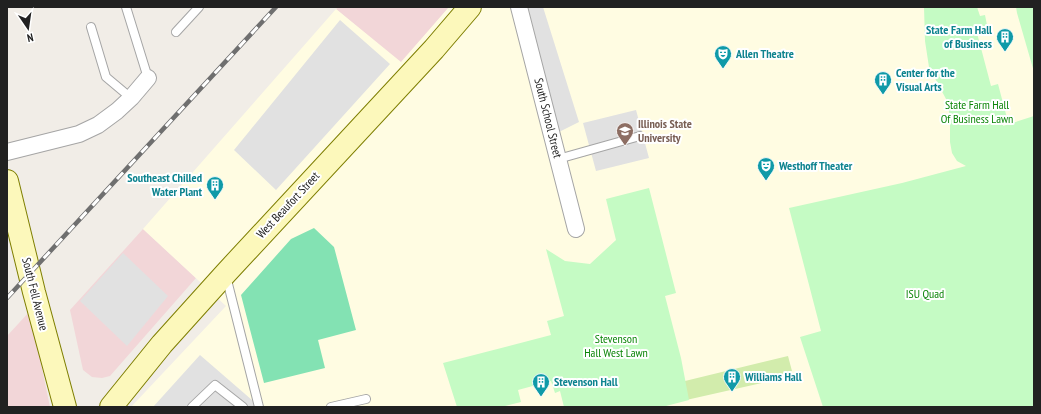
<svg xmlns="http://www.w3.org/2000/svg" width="1041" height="414" font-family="'PT Sans Narrow',sans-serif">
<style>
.commercial{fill:#f2d6d8}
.education{fill:#fffce2}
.grass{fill:#d2ecac}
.park{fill:#c5fbc4}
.pitch{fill:#83e2b3}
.parking{fill:#e1e1e1}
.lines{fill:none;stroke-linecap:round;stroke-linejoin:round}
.lane-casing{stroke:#a5a5a5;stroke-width:10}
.street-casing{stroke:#a5a5a5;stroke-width:18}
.secondary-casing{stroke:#7e7e01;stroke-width:24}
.lane{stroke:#fff;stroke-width:8}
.street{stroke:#fff;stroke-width:16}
.secondary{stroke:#fcf8bb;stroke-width:22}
.rail-casing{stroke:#6f6f6f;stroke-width:4.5}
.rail{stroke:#fff;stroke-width:3;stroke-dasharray:9;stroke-linecap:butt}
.labels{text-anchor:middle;stroke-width:4;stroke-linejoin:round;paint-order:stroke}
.culture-label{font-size:12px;font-weight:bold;fill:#0d838f;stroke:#fff;text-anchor:start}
.park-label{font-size:12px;fill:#0b8508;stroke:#fff}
.street-label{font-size:12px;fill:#212121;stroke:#fff}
.education-label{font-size:12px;font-weight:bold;fill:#785e54;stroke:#fff;text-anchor:start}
</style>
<rect width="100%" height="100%" fill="#f1ede7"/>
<path class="commercial" d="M339,7H449L401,63L336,9Z
M143,229L196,278L110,376L102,378L92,377L83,370L70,310Z
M30,311L50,407H7V336Z"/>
<path class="education" d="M449,7H1034V407H131L226,306L143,229L336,9L401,62Z"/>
<path class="grass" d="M788,356L792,371L784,378L664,405L648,390Z"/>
<path class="park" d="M924,7H977L980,16L985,15L988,30L977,33L991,86L998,84L1007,118L1003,126L1034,116V407H823L800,337L821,331L789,208L902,183L966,166L957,161L952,153L950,142V116L946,99L929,67L925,41Z
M1016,7H1034V72L1017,13Z
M649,188L676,293L665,296L681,358L689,400L666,406V407H564L560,391L555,393L551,381L518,390L521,402L501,407H457L443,363L551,335L547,321L564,316L546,249L565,261L590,264L616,240L606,199Z"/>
<path class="pitch" d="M314,228L334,247L356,330L318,340L325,368L264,383L241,295L291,239Z"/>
<path class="parking" d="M528,7H543L579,122L559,132Z
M340,20L390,64L276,190L234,150Z
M636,110L649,158L596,171L583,123Z
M123,253L168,296L127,346L80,301Z
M200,355L260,407H153Z"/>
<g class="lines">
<g class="lane-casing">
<path id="lane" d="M126,7L148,78
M91,27L106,77L131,98
M176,32L199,7
M558,159L640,136
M226,276L259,407
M192,407L215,385L243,407
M331,407L366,399"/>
</g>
<g class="street-casing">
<path id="street" d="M519,7L576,229
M7,152L79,134L98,125L117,111L131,98L148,78"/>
</g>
<g class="secondary-casing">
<path id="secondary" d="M7,181L34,292L65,407
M111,407L162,344L226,273L434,49L470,7"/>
</g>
<use href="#lane" class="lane"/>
<use href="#street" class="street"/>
<use href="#secondary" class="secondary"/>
<g class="rail-casing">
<path id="rail" d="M7,298L276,7"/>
</g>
<use href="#rail" class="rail"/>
</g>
<defs>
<g id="building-pin" transform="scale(0.9)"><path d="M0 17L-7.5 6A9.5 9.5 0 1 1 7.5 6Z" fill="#0f9aa8" stroke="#fff"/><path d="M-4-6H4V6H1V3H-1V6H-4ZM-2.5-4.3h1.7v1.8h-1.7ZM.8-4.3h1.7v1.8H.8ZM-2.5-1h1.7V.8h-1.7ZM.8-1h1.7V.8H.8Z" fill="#fff"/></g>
<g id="theatre-pin" transform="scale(0.9)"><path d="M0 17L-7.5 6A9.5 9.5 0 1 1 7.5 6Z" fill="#0f9aa8" stroke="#fff"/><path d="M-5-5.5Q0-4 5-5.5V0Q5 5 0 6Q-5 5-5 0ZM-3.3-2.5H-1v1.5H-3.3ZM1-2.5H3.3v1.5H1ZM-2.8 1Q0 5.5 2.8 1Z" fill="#fff"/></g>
<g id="university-pin" transform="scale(0.9)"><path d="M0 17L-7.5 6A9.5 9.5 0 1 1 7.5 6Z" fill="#8d6e63" stroke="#fff"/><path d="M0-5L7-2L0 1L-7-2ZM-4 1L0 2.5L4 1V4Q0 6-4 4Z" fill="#fff"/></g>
</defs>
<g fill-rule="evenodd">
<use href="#building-pin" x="1005" y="37"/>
<use href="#theatre-pin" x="723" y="54"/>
<use href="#building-pin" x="883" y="80"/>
<use href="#university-pin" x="625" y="131"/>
<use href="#theatre-pin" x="766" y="166"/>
<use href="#building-pin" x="215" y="185"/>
<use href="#building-pin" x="732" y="377"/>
<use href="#building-pin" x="541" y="382"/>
</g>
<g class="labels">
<g class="culture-label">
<text x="992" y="34" text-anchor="end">State Farm Hall<tspan x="992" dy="14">of Business</tspan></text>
<text x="736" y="58">Allen Theatre</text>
<text x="896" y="77">Center for the<tspan x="896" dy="14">Visual Arts</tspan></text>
<text x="779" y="170">Westhoff Theater</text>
<text x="202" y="182" text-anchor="end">Southeast Chilled<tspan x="202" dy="14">Water Plant</tspan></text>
<text x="745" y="381">Williams Hall</text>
<text x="554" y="386">Stevenson Hall</text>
</g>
<g class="park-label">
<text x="977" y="109">State Farm Hall<tspan x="977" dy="14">Of Business Lawn</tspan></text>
<text x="925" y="298">ISU Quad</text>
<text x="616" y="343">Stevenson<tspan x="616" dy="14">Hall West Lawn</tspan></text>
</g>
<g class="street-label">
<text transform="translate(548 118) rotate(76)" y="4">South School Street</text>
<text transform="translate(288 205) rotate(-47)" y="4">West Beaufort Street</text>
<text transform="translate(35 294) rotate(76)" y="4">South Fell Avenue</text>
</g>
<g class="education-label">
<text x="638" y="128">Illinois State<tspan x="638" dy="14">University</tspan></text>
</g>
</g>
<rect width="1041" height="414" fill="none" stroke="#212121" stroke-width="16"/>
<g transform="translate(28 28) rotate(167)" stroke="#ffffff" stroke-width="3" paint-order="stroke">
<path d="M0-3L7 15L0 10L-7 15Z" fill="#212121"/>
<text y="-6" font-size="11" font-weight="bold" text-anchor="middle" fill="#212121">N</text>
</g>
</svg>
